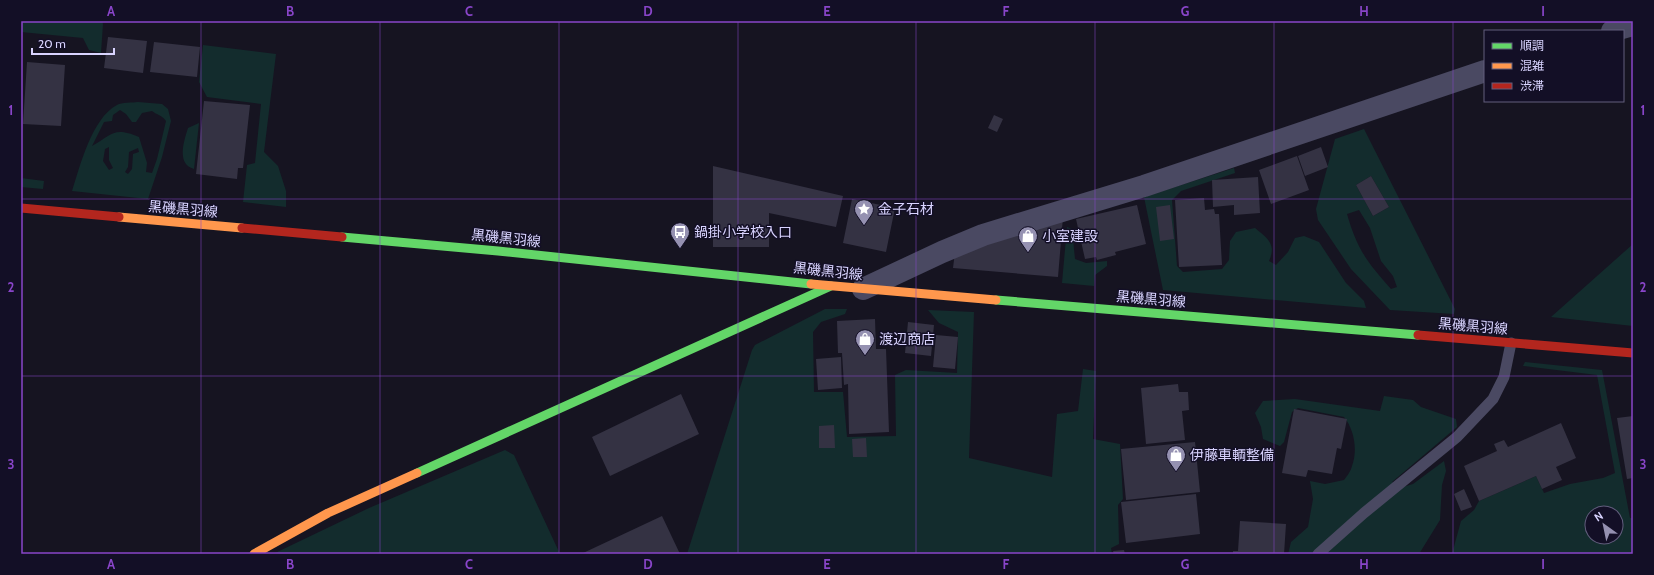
<svg xmlns="http://www.w3.org/2000/svg" width="1654" height="575" font-family="Cabin,'Noto Sans JP',sans-serif">
<style>
.green{fill:#132c2d;fill-rule:evenodd}
.building{fill:#343243}
.lines{fill:none;stroke-linecap:round;stroke-linejoin:round}
.lane{stroke:#4a4962;stroke-width:11}
.street{stroke:#4a4962;stroke-width:22}
.fast{stroke:#63d668;stroke-width:9}
.slow{stroke:#ff974d;stroke-width:9}
.jam{stroke:#b3261e;stroke-width:9}
.grid{fill:none;stroke:#8945c9;stroke-width:1;stroke-opacity:0.55}
.labels{text-anchor:middle;stroke-width:3;stroke-linejoin:round;paint-order:stroke}
.street-label{font-size:14px;fill:#d9d4ff;stroke:#130f26}
.poi-label{font-size:14px;fill:#d9d4ff;stroke:#130f26;text-anchor:start}
.neatline{fill:none;stroke:#8945c9;stroke-width:1.5}
.grid-label{font-size:13px;text-anchor:middle;font-weight:bold;fill:#8945c9}
</style>
<rect width="100%" height="100%" fill="#161421"/>
<path class="green" d="M21,21H102L103,24L101,53L89,50L83,38L21,32Z
M203,45L276,54L264,152L278,166L286,191V207L243,202L247,165L255,163L261,104L207,97L199,82Z
M138,102L162,104L168,109L171,121L162,157L148,199L72,191C80,166 92,118 117,105C122,102 132,103 138,102ZM120,110L126,114L132,122H136L142,113L152,111C157,115 162,115 166,121L157,159L152,173L146,172L147,163L139,137C113,126 112,135 92,146L104,122L112,121L113,115ZM109,147V160L113,168L109,170L103,161L105,149ZM138,148L139,152L133,154L132,169L128,174L125,172L128,167L129,152Z
M199,123L194,169C176,164 184,141 188,128Z
M1364,129L1455,309L1454,314L1390,310L1351,269L1318,220L1316,209L1335,139ZM1371,176L1389,207L1373,216L1356,185ZM1359,210L1370,228L1381,261L1393,276L1397,287L1391,289C1367,262 1357,249 1347,214Z
M1234,168L1235,173L1181,191L1172,200L1177,266L1183,272L1222,269L1229,260L1230,241L1236,232L1255,228C1267,238 1277,244 1269,261L1276,265L1288,252L1295,238L1304,236L1319,242L1346,283L1364,301L1366,308L1163,290L1144,197Z
M21,178L44,181L43,189L21,187Z
M1067,227L1072,229L1075,259L1086,263L1107,261V266L1095,275L1094,286L1062,283Z
M1633,244V326L1551,317Z
M825,309H847L845,314L821,322L813,332L814,392H843L847,437L896,436L895,375L906,370L957,373L958,332L939,323L928,310L974,312L969,458L1052,477L1057,414L1078,411L1083,369L1096,371L1093,439L1120,444L1123,499L1118,505L1119,544L1111,548L1112,554H687L752,350L755,345Z
M1525,362L1602,370L1630,518H1633V554H1452L1461,521L1474,510L1479,501L1536,476L1544,493L1570,484L1603,478L1615,473L1597,375L1523,366ZM1592,513H1616V537H1592Z
M1384,396L1413,400L1421,407L1456,419L1457,427L1392,482L1403,487L1413,484L1444,461L1446,471L1442,485L1440,520L1419,554H1328L1327,553L1288,554L1291,542L1308,527L1313,499L1310,481L1325,484L1344,480C1347,476 1351,471 1352,466C1358,450 1354,429 1344,417L1298,408L1292,412L1284,442L1280,446L1263,439L1261,427L1255,413L1263,401L1295,399L1380,411Z
M505,450L514,455L560,554H273L369,508Z"/>
<path class="building" d="M108,37L147,41L143,73L104,68Z
M154,42L200,47L197,77L150,72Z
M27,62L65,65L61,126L23,124Z
M204,101L250,105L243,168H238L237,179L196,174Z
M994,115L1003,119L997,132L988,128Z
M1321,147L1328,167L1305,176L1298,156Z
M1297,156L1309,190L1271,204L1259,170Z
M713,166L843,196L836,227L769,213V247H713Z
M1371,176L1389,207L1373,216L1356,185Z
M1258,177L1260,213L1234,215V205L1213,207L1212,180Z
M1204,198L1205,210L1214,209L1215,214H1219L1222,265L1179,267L1175,200Z
M852,199L895,208L886,252L843,243Z
M1137,205L1146,244L1115,252L1116,255L1097,260L1096,257L1085,259L1076,219Z
M1170,205L1174,239L1160,241L1156,207Z
M1063,217L1058,277L953,268L955,252Z
M875,319L876,349H886L889,432L849,434L848,384L844,385L842,353H838L837,321Z
M908,322L934,325L931,356L905,353Z
M936,335L958,337L955,369L933,367Z
M841,357L842,388L818,390L816,359Z
M1178,384L1179,392H1188L1189,410L1182,411L1185,440L1146,444L1141,388Z
M681,394L699,434L610,476L592,437Z
M1294,409L1347,419L1341,449L1337,448L1332,474L1308,470L1306,477L1282,473Z
M1633,416V478L1627,479L1617,418Z
M1561,423L1576,458L1556,467L1562,480L1542,489L1536,476L1479,501L1464,466L1497,451L1494,444L1504,440L1508,447Z
M834,425L835,448H819V426Z
M866,438L867,457H853L852,439Z
M1195,442L1200,492L1126,500L1121,449Z
M1464,489L1472,507L1461,511L1454,494Z
M1196,494L1200,534L1126,543L1121,502Z
M662,516L680,554H581Z
M1240,521L1286,524L1284,554H1233V551H1238Z
M1124,550L1125,554H1114L1113,551Z"/>
<g class="lines">
<path class="lane" d="M1318,554L1364,513L1457,437L1493,399L1504,377L1511,343"/>
<path class="street" d="M1612,31L1633,25
M863,289L942,252L983,235L1144,186L1485,71"/>
<path class="fast" d="M342,237L498,251L811,284
M996,300L1418,335
M417,473L831,286"/>
<path class="slow" d="M119,217L242,228
M811,284L996,300
M254,554L328,513L417,473"/>
<path class="jam" d="M21,208L119,217
M242,228L342,237
M1418,335L1633,353"/>
</g>
<path class="grid" d="M201,21V554M380,21V554M559,21V554M738,21V554M916,21V554M1095,21V554M1274,21V554M1453,21V554M21,199H1633M21,376H1633"/>
<defs>
<g id="sight-pin" transform="scale(1)"><path d="M0 17L-7.5 6A9.5 9.5 0 1 1 7.5 6Z" fill="#9591b1" stroke="#130f26"/><path d="M0-6L1.8-2.2L6-1.7L2.9 1.2L3.7 5.4L0 3.3L-3.7 5.4L-2.9 1.2L-6-1.7L-1.8-2.2Z" fill="#fff"/></g>
<g id="bus-pin" transform="scale(1)"><path d="M0 17L-7.5 6A9.5 9.5 0 1 1 7.5 6Z" fill="#9591b1" stroke="#130f26"/><path d="M-5-6H5V4H4V6H2V4H-2V6H-4V4H-5ZM-3.5-4V0h7V-4ZM-3.5 1.2v1.5H-2V1.2ZM2 1.2v1.5H3.5V1.2Z" fill="#fff"/></g>
<g id="shop-pin" transform="scale(1)"><path d="M0 17L-7.5 6A9.5 9.5 0 1 1 7.5 6Z" fill="#9591b1" stroke="#130f26"/><path d="M-5-2.5h2.3a2.7 3.5 0 0 1 5.4 0H5L5.5 6h-11ZM-1.5-2.5h3a1.5 2.3 0 0 0-3 0Z" fill="#fff"/></g>
</defs>
<g fill-rule="evenodd">
<use href="#sight-pin" x="864" y="209"/>
<use href="#bus-pin" x="680" y="232"/>
<use href="#shop-pin" x="1028" y="236"/>
<use href="#shop-pin" x="865" y="339"/>
<use href="#shop-pin" x="1176" y="455"/>
</g>
<g class="labels">
<g class="street-label">
<text transform="translate(183 209) rotate(5)" y="5">黒磯黒羽線</text>
<text transform="translate(506 238) rotate(6)" y="5">黒磯黒羽線</text>
<text transform="translate(828 271) rotate(6)" y="5">黒磯黒羽線</text>
<text transform="translate(1151 299) rotate(5)" y="5">黒磯黒羽線</text>
<text transform="translate(1473 326) rotate(5)" y="5">黒磯黒羽線</text>
</g>
<g class="poi-label">
<text x="878" y="214">金子石材</text>
<text x="694" y="237">鍋掛小学校入口</text>
<text x="1042" y="241">小室建設</text>
<text x="879" y="344">渡辺商店</text>
<text x="1190" y="460">伊藤車輌整備</text>
</g>
</g>
<rect width="1654" height="575" fill="none" stroke="#130f26" stroke-width="44"/>
<rect x="1484" y="30" width="140" height="72" fill="#130f26" stroke="#625e7d"/>
<rect x="1492" y="43" width="20" height="6" fill="#63d668" stroke="#625e7d"/>
<text x="1520" y="50" font-size="12" fill="#d9d4ff">順調</text>
<rect x="1492" y="63" width="20" height="6" fill="#ff974d" stroke="#625e7d"/>
<text x="1520" y="70" font-size="12" fill="#d9d4ff">混雑</text>
<rect x="1492" y="83" width="20" height="6" fill="#b3261e" stroke="#625e7d"/>
<text x="1520" y="90" font-size="12" fill="#d9d4ff">渋滞</text>
<g transform="translate(1604 525) rotate(327)"><circle r="19" fill="#130f26" stroke="#625e7d"/>
<path d="M0-3L7 15L0 10L-7 15Z" fill="#9591b1"/>
<text y="-6" font-size="11" font-weight="bold" text-anchor="middle" fill="#d9d4ff">N</text>
</g>
<path d="M32 48v6h82v-6" fill="none" stroke="#d9d4ff" stroke-width="2"/>
<text x="38" y="48" font-size="12" fill="#d9d4ff" stroke="#130f26" stroke-width="3" paint-order="stroke">20 m</text>
<rect x="22" y="22" width="1610" height="531" class="neatline"/>
<g class="grid-label">
<text x="111" y="16">A</text>
<text x="290" y="16">B</text>
<text x="469" y="16">C</text>
<text x="648" y="16">D</text>
<text x="827" y="16">E</text>
<text x="1006" y="16">F</text>
<text x="1185" y="16">G</text>
<text x="1364" y="16">H</text>
<text x="1543" y="16">I</text>
<text x="11" y="115">1</text>
<text x="1643" y="115">1</text>
<text x="11" y="292">2</text>
<text x="1643" y="292">2</text>
<text x="11" y="469">3</text>
<text x="1643" y="469">3</text>
<text x="111" y="569">A</text>
<text x="290" y="569">B</text>
<text x="469" y="569">C</text>
<text x="648" y="569">D</text>
<text x="827" y="569">E</text>
<text x="1006" y="569">F</text>
<text x="1185" y="569">G</text>
<text x="1364" y="569">H</text>
<text x="1543" y="569">I</text>
</g>
</svg>
